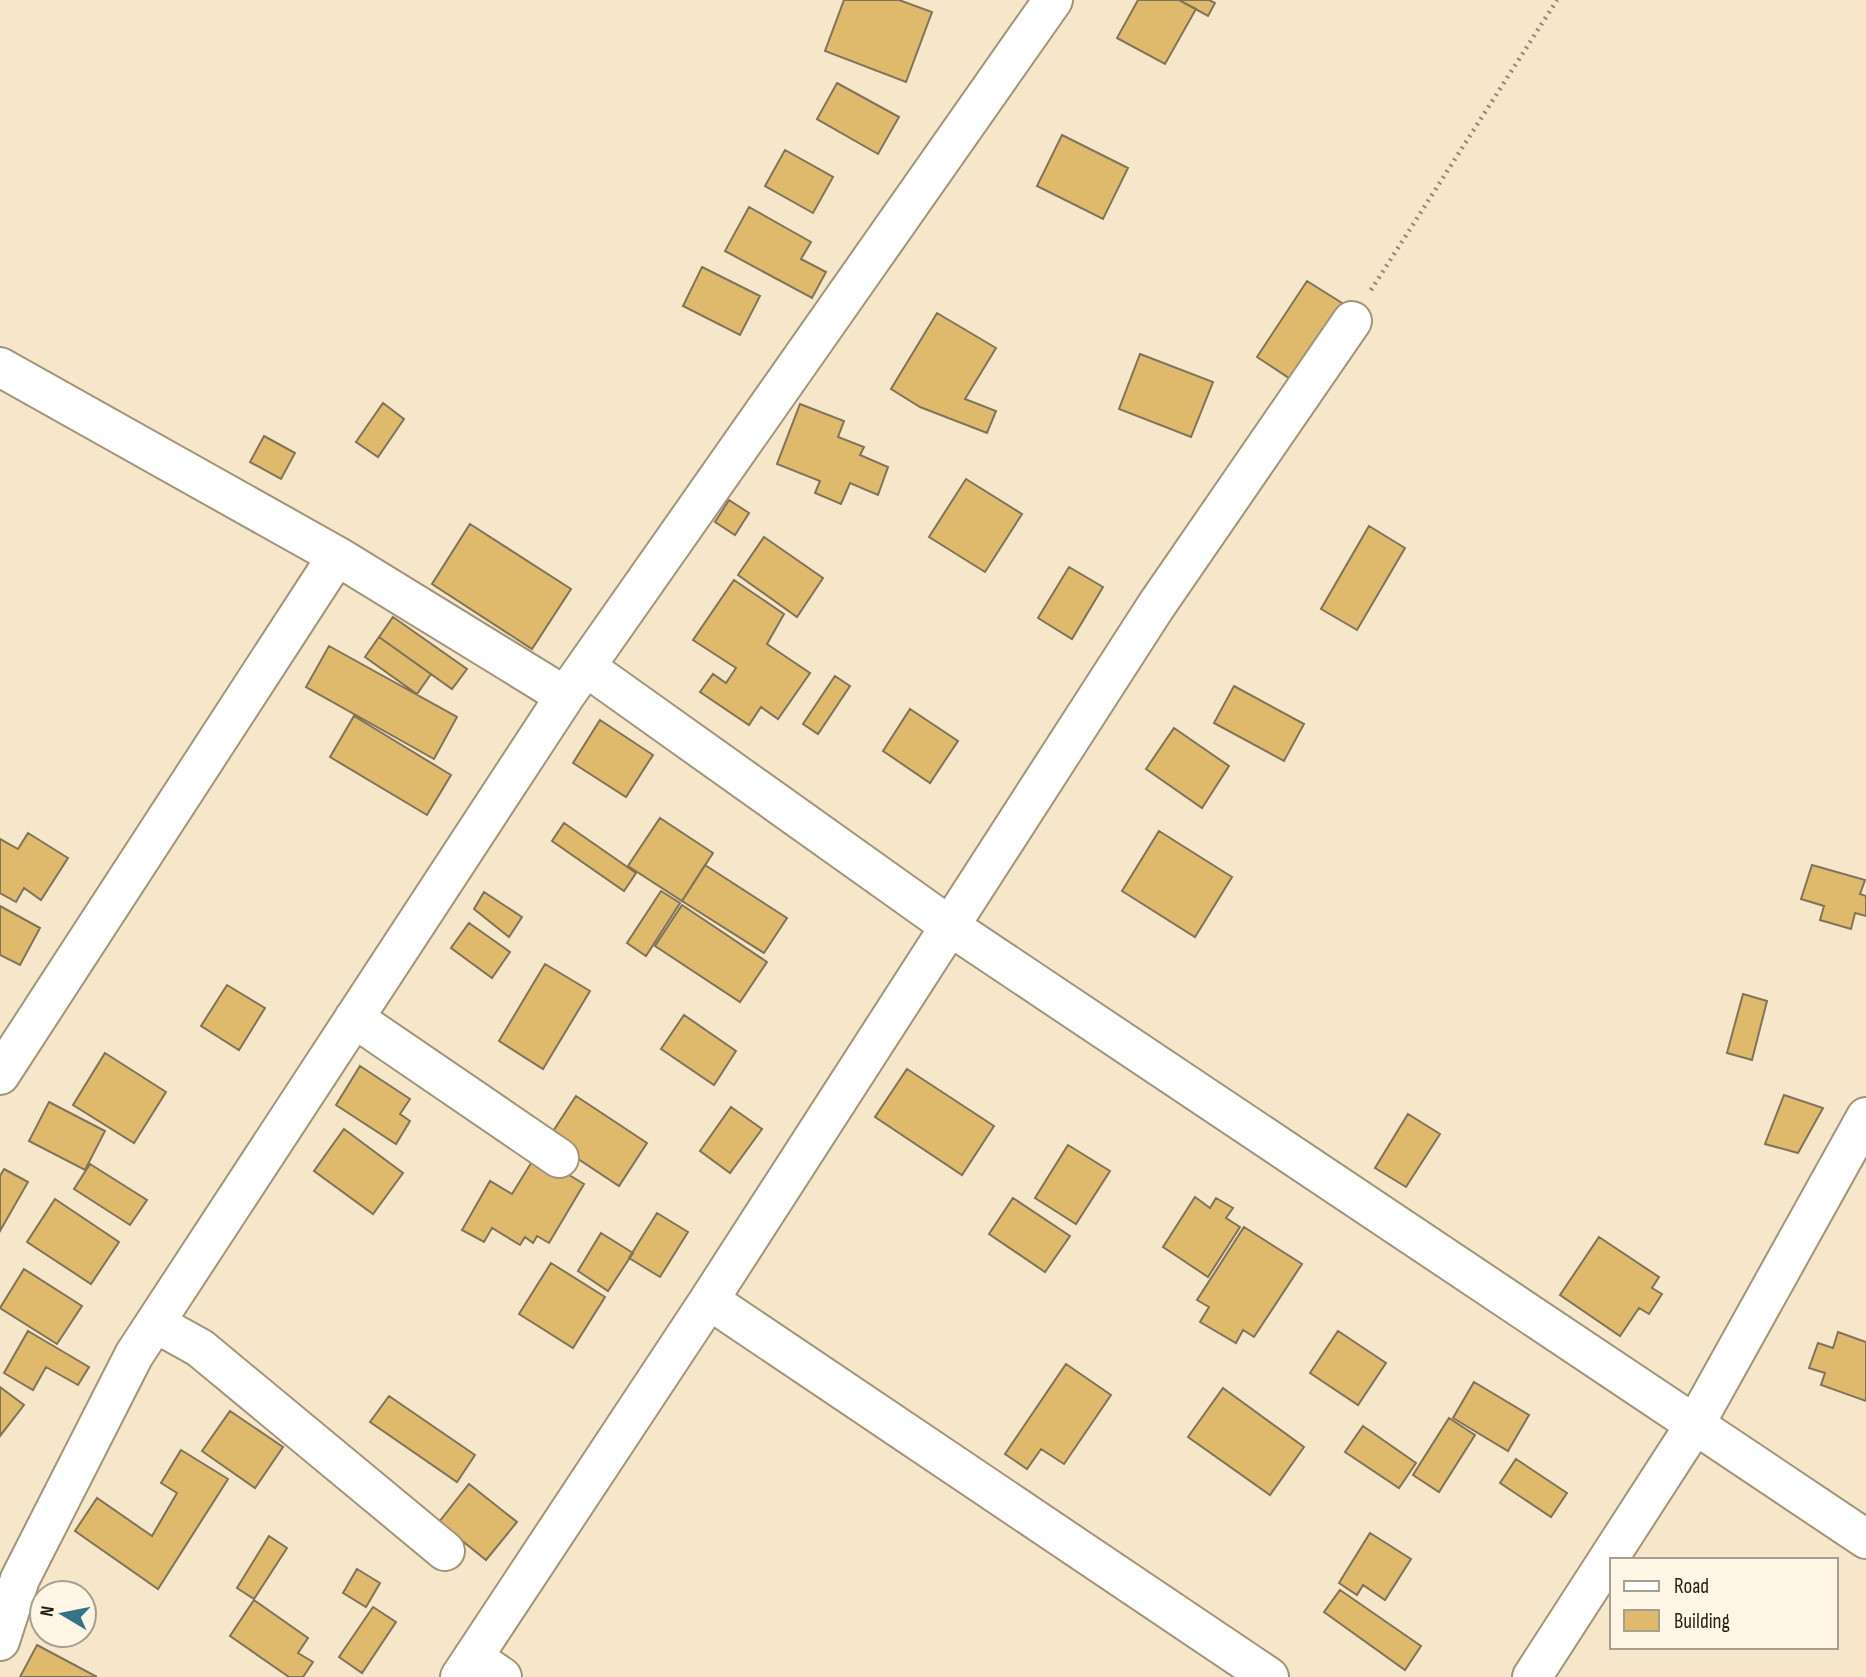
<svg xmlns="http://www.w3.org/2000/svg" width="1866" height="1677" font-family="'Sofia Sans Condensed',sans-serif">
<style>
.building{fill:#dfba6c;stroke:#807359;stroke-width:2}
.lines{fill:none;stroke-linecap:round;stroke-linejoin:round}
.minor-casing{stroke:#a29479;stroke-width:42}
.path{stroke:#928873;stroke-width:4.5;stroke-dasharray:2 5;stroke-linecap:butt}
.minor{stroke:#fff;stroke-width:38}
</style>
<rect width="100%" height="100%" fill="#f6e7ca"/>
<path class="building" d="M844,0H899L932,12L906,82L825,51Z
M1138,0H1179L1196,9L1165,64L1117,38Z
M1179,0H1209L1215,3L1208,16Z
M837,83L899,117L878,154L817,119Z
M1062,135L1128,168L1103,219L1037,186Z
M785,150L833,177L813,213L765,186Z
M749,207L811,242L801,259L826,272L812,298L725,251Z
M702,267L760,296L740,335L683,306Z
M1307,281L1342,303L1292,380L1257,357Z
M937,313L996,348L965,399L996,411L987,433L920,407L891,389Z
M1140,354L1213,382L1191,437L1119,409Z
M383,403L404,419L378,457L356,442Z
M800,404L844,421L838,437L864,447L860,455L888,467L878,495L850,483L841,504L815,493L820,481L777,464Z
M264,436L295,453L281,479L250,462Z
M966,479L1022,514L985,572L929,537Z
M729,500L749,513L735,535L715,522Z
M470,524L571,589L532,649L432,584Z
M1369,526L1405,548L1357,630L1321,609Z
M764,537L823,578L797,617L738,575Z
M1069,567L1103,587L1072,639L1038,618Z
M734,580L784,614L767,644L810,673L778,719L761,707L749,725L700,692L713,674L726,683L736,668L693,640Z
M393,617L467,669L452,689L379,637Z
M379,637L431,674L417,694L365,657Z
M329,646L457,717L434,759L306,687Z
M835,676L850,686L818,734L803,724Z
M1234,686L1304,724L1284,761L1214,723Z
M910,709L958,741L930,783L883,751Z
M354,716L451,775L427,815L330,757Z
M600,720L653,755L626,797L573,763Z
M1174,728L1229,766L1202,808L1146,769Z
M660,818L713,853L682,901L628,866Z
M564,823L636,873L624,891L552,841Z
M1159,831L1232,877L1195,937L1122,891Z
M28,833L68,858L41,900L24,888L16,902L0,893V839L18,849Z
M705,865L787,918L764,953L682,901Z
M1812,865L1865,880L1860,894L1866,896V916L1855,913L1851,929L1820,920L1824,906L1801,899Z
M661,891L680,903L646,956L627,943Z
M484,892L522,917L509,937L474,909Z
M682,905L767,962L740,1002L655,946Z
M0,906L40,928L20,965L0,955Z
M469,923L510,952L492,978L451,948Z
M545,964L590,991L543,1069L499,1041Z
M227,985L265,1008L239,1050L201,1026Z
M1743,994L1767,1001L1752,1060L1727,1053Z
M684,1015L736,1051L714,1085L661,1049Z
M105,1053L166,1092L134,1143L73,1105Z
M360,1066L410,1099L400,1114L410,1121L396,1144L336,1105Z
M907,1069L994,1126L962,1175L875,1117Z
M1784,1095L1823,1108L1798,1153L1765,1144Z
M576,1096L647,1143L619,1186L548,1139Z
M49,1102L105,1131L85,1170L29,1141Z
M731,1107L762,1129L730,1173L700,1151Z
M1408,1114L1440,1134L1406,1187L1375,1168Z
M344,1129L403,1173L373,1214L314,1171Z
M1068,1145L1110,1171L1076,1224L1035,1198Z
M536,1155L584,1184L549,1243L537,1236L533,1243L525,1237L520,1245L492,1228L484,1242L462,1230L490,1181L512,1194Z
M90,1164L147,1200L130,1225L74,1189Z
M4,1169L28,1182L0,1231V1176Z
M1195,1197L1210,1208L1216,1198L1233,1208L1226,1218L1240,1227L1208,1277L1163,1247Z
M1013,1198L1070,1236L1045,1272L989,1234Z
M55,1199L119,1242L91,1284L27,1242Z
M657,1213L688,1232L660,1277L629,1258Z
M1244,1227L1302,1264L1254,1337L1243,1330L1236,1343L1200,1322L1209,1307L1197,1300Z
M601,1233L633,1253L608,1291L578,1271Z
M1599,1237L1659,1277L1652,1288L1662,1294L1649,1314L1639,1308L1620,1336L1560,1295Z
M551,1263L605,1297L573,1348L519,1314Z
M24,1269L82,1306L57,1344L0,1308Z
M28,1331L89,1367L78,1385L46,1367L33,1390L4,1373Z
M1338,1331L1386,1363L1358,1405L1310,1373Z
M1838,1332L1866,1342V1401L1821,1385L1825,1373L1809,1368L1818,1343L1833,1348Z
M1066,1364L1111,1395L1064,1464L1041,1449L1027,1469L1005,1454Z
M1474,1382L1529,1415L1508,1451L1453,1418Z
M0,1387L24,1405L0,1436Z
M1223,1388L1304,1447L1270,1495L1188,1437Z
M389,1396L475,1455L457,1482L370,1422Z
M230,1411L283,1447L255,1488L202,1451Z
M1449,1418L1475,1435L1439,1492L1413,1475Z
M1363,1426L1416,1463L1399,1488L1345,1452Z
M181,1450L228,1479L158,1589L75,1531L97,1498L152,1536L177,1493L161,1483Z
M1516,1459L1567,1493L1551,1517L1500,1483Z
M469,1484L517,1522L486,1560L439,1522Z
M1370,1533L1411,1559L1385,1600L1363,1585L1357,1595L1339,1583Z
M269,1536L287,1548L254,1599L237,1588Z
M357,1569L380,1583L366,1607L343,1593Z
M1340,1590L1421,1646L1405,1670L1324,1612Z
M254,1600L308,1638L298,1653L313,1662L303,1677H289L230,1636Z
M373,1607L396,1622L362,1673L339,1657Z
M37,1645L97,1677H20Z"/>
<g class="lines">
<g class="minor-casing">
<path id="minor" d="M0,367L337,556L565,696
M586,667L951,927L1866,1539
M354,1018L559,1158
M0,1075L337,556
M709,1300L1269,1677
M155,1323L200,1348L445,1551
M0,1641L20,1579L134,1355L565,696L1053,0
M473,1657L502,1677
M460,1677L709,1300L1156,606L1352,321
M1532,1677L1694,1426L1866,1117"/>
</g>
<path class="path" d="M1371,290L1557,0"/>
<use href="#minor" class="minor"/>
</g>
<rect x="1610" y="1558" width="228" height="91" fill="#fef5e4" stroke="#a69f90" stroke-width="2"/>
<rect x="1624" y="1581" width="35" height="10" fill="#ffffff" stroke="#a69f90" stroke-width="2"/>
<text x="1674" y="1593" font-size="21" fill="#221d12">Road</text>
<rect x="1624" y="1610" width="35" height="21" fill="#dfba6c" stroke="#a69f90" stroke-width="2"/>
<text x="1674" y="1628" font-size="21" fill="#221d12">Building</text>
<g transform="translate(63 1614) rotate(280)"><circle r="33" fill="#fef5e4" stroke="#a69f90" stroke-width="2"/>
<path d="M0-5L12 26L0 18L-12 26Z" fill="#347388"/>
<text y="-10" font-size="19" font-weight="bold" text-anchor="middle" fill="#221d12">N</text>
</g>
</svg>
